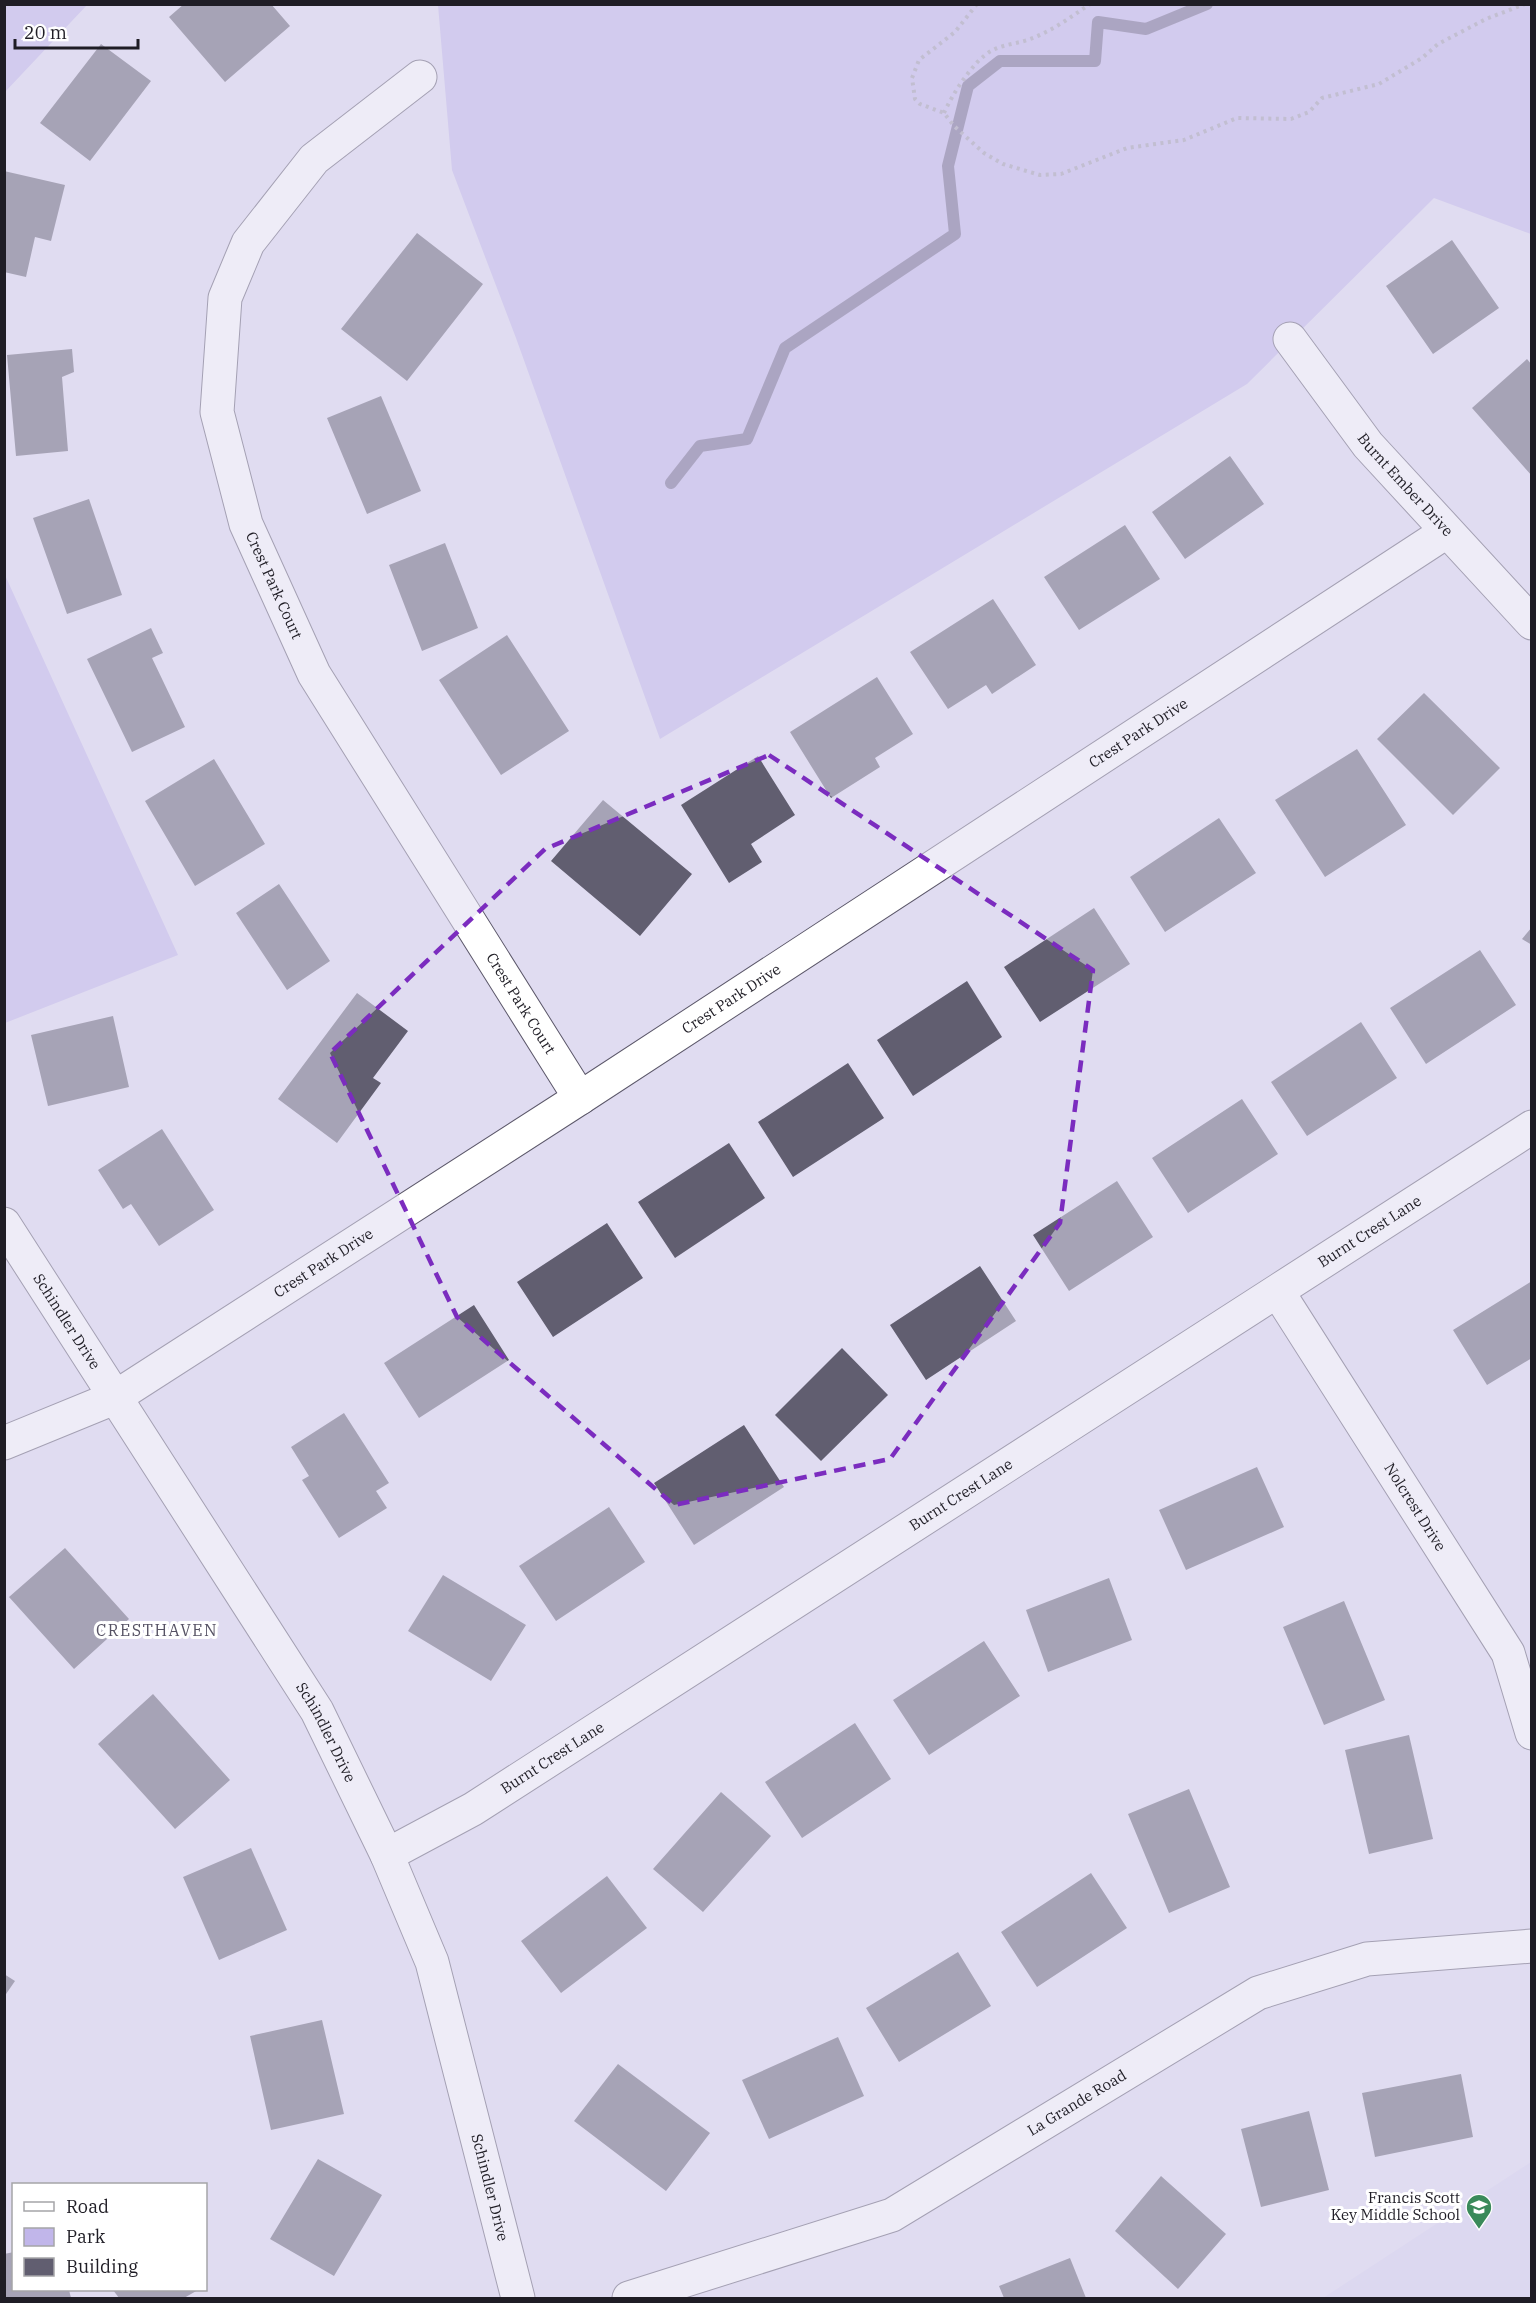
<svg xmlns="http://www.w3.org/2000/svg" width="1536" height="2303" font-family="'IBM Plex Serif',serif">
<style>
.built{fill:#d8d2ef}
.green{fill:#c1b6ea}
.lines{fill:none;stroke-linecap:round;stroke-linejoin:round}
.stream{stroke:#6c638a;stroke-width:12}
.building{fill:#615e70}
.street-casing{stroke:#5c586a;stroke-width:35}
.path{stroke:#9d9aaa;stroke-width:4;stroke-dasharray:3 4.5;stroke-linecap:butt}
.street{stroke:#fff;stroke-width:33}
.marked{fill:none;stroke:#7b2cbf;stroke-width:4.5;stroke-dasharray:12 8;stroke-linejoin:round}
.labels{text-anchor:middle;stroke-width:6;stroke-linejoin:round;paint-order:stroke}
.street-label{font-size:15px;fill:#1f1d25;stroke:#fff}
.poi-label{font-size:15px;fill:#1f1d25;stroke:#fff;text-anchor:end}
.neighbourhood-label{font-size:16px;letter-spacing:1.5px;fill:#565264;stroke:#fff}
</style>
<rect width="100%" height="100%" fill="#e0dcf1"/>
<path class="built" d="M1531,2162V2298H1323Z"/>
<path class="green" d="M5,4L87,5L5,92L4,5Z
M438,5H1531V234L1434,198L1247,384L660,739L516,338L452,170Z
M4,573L178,955L5,1023H4Z"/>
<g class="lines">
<path class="stream" d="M671,483L700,446L747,439L785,348L955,234L948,166L968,86L1000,61H1095L1098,22L1146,29L1207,4"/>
</g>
<path class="building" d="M184,4H271L290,26L225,82L169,17Z
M101,44L151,81L90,161L40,123Z
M4,171L65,185L51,241L35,237L26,277L4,272Z
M417,233L483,284L407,381L341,329Z
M1452,240L1499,308L1433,354L1386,286Z
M72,349L74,372L62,377L68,451L16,456L7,355Z
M1527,359L1532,365V476L1472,408Z
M381,396L421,491L367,514L327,418Z
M1230,456L1264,504L1185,559L1152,512Z
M89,499L122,595L67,614L33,518Z
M1125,525L1160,579L1079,630L1044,577Z
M445,543L478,628L422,651L389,565Z
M993,599L1036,665L992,694L986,685L948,709L910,652Z
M151,628L163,653L152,658L185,727L132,752L87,659Z
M507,635L569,731L501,775L439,680Z
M877,677L913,734L875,758L880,767L831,798L790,732Z
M1424,693L1500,768L1453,815L1377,739Z
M1357,749L1406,825L1325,877L1275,800Z
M758,756L795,815L751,844L762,862L729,883L681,805Z
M214,759L265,844L195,886L145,801Z
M603,800L692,874L640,936L551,861Z
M1219,818L1256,873L1165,932L1130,877Z
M279,884L330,961L287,990L236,913Z
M1094,908L1130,964L1040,1022L1004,967Z
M1532,927V945L1522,939Z
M1480,950L1516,1005L1426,1064L1390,1008Z
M967,981L1002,1037L913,1096L877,1040Z
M357,993L408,1031L373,1078L381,1083L337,1143L278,1099Z
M113,1016L129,1087L48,1106L31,1035Z
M1361,1022L1397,1078L1307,1136L1271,1082Z
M848,1063L884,1118L793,1177L758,1122Z
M1242,1099L1278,1154L1188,1213L1152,1158Z
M162,1129L214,1210L159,1246L131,1204L123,1209L98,1170Z
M729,1143L765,1198L675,1258L638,1202Z
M1117,1181L1153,1237L1069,1291L1033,1235Z
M607,1223L643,1278L553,1337L517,1282Z
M980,1266L1016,1321L926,1380L890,1325Z
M1532,1281V1358L1487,1385L1453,1330Z
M474,1305L509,1360L419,1418L384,1363Z
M842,1348L888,1395L821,1461L775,1415Z
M344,1413L389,1483L376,1491L387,1508L339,1538L302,1480L309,1476L291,1447Z
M744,1425L784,1487L694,1545L654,1483Z
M1257,1467L1284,1527L1186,1570L1159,1510Z
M609,1507L645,1562L556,1621L519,1566Z
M65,1548L129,1619L74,1669L9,1597Z
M443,1575L526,1625L491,1681L408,1631Z
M1109,1578L1132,1640L1048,1672L1026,1610Z
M1344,1601L1385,1700L1324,1725L1283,1627Z
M984,1641L1020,1696L929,1755L893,1700Z
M153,1694L230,1780L175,1829L98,1744Z
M855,1723L891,1779L802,1838L765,1782Z
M1409,1735L1433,1839L1369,1854L1345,1750Z
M1189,1789L1230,1887L1169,1913L1128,1814Z
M721,1792L771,1836L703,1912L653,1869Z
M251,1848L287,1930L219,1960L183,1877Z
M1091,1873L1127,1928L1037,1987L1001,1932Z
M607,1876L647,1928L561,1993L521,1941Z
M958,1952L991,2006L899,2062L866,2008Z
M4,1974L15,1981L4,1997Z
M322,2020L344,2114L271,2130L250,2036Z
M838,2037L864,2096L769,2139L742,2080Z
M618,2064L710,2133L666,2191L574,2121Z
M1461,2074L1473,2137L1375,2157L1362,2093Z
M1309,2111L1329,2190L1261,2207L1241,2129Z
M318,2159L382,2195L334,2276L270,2239Z
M1161,2176L1226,2234L1178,2289L1115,2231Z
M14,2252V2290H69L71,2298H4V2254Z
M1070,2258L1086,2298H1004L999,2286Z
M113,2290H198L184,2298H119Z"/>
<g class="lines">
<g class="street-casing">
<g id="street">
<path id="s1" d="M420,77L314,159L248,243L225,298L217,412L246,524L314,674L580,1098"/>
<path id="s2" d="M1290,339L1368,445L1532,623"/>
<path id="s3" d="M4,1224L317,1711L387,1855L432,1962L518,2298"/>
<path id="s4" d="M1278,1292L1508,1653L1532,1733"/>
<path id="s5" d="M4,1443L114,1398L580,1098L1446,532"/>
<path id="s6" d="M387,1855L473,1809L1532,1127"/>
<path id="s7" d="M629,2298L892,2215L1258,1993L1367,1959L1532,1946"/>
</g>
</g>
<path class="path" d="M977,4L955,32L919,60L912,78L915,99L920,104L944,113L954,126L984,153L1003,164L1040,175L1061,174L1127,148L1184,140L1237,118L1291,119L1309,112L1322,98L1379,84L1422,58L1438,44L1486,19L1525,4
M944,113C952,95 973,61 991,51C1003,44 1017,44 1030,39C1052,31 1071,17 1090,4"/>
<use href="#street" class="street"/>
</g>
<path d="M0 0H1536V2303H0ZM769,755L1093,970L1060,1223L890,1459L674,1505L457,1317L330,1053L545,849Z" fill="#e0dcf1" fill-opacity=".55" fill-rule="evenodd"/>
<path class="marked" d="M769,755L1093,970L1060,1223L890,1459L674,1505L457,1317L330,1053L545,849Z"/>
<defs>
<g id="school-pin" transform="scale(1.35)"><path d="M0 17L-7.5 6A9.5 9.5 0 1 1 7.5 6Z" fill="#3a8a5a" stroke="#fff"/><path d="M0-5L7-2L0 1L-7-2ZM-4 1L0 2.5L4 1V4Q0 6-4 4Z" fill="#fff"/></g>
</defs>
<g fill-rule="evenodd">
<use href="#school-pin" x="1479" y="2207"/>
</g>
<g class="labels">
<g class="street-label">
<text dy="5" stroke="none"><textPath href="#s2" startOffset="186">Burnt Ember Drive</textPath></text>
<text dy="5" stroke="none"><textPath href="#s1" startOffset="598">Crest Park Court</textPath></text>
<text dy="5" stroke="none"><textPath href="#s5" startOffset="1340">Crest Park Drive</textPath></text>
<text dy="5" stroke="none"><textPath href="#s5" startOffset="854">Crest Park Drive</textPath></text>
<text dy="5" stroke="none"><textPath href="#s1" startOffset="1084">Crest Park Court</textPath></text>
<text dy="5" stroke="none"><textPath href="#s6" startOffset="1164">Burnt Crest Lane</textPath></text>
<text dy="5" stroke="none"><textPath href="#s5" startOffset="368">Crest Park Drive</textPath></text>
<text dy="5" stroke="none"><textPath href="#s3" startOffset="116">Schindler Drive</textPath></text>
<text dy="5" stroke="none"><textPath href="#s6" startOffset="678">Burnt Crest Lane</textPath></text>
<text dy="5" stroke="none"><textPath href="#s4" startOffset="255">Nolcrest Drive</textPath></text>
<text dy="5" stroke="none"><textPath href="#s3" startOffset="602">Schindler Drive</textPath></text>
<text dy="5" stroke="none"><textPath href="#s6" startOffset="192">Burnt Crest Lane</textPath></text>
<text dy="5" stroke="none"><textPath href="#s7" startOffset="492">La Grande Road</textPath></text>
<text dy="5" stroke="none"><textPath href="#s3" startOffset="1088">Schindler Drive</textPath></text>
</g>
<g class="poi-label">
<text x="1460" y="2203">Francis Scott<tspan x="1460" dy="17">Key Middle School</tspan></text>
</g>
<g class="neighbourhood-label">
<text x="157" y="1636">CRESTHAVEN</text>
</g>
</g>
<rect width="1536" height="2303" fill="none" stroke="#1f1d25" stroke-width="12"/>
<rect x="12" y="2183" width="195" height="108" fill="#ffffff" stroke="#a5a5a8" stroke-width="1.5"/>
<rect x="24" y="2202" width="30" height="9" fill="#ffffff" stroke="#a5a5a8" stroke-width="1.5"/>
<text x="66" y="2213" font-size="18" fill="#1f1d25">Road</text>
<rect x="24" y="2228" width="30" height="18" fill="#c1b6ea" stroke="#a5a5a8" stroke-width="1.5"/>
<text x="66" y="2243" font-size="18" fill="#1f1d25">Park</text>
<rect x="24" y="2258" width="30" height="18" fill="#615e70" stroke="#a5a5a8" stroke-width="1.5"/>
<text x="66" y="2273" font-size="18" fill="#1f1d25">Building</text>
<path d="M15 39v9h123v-9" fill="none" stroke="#1f1d25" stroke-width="3"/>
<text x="24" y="39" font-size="18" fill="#1f1d25" stroke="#ffffff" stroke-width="4.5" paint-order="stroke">20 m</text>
</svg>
